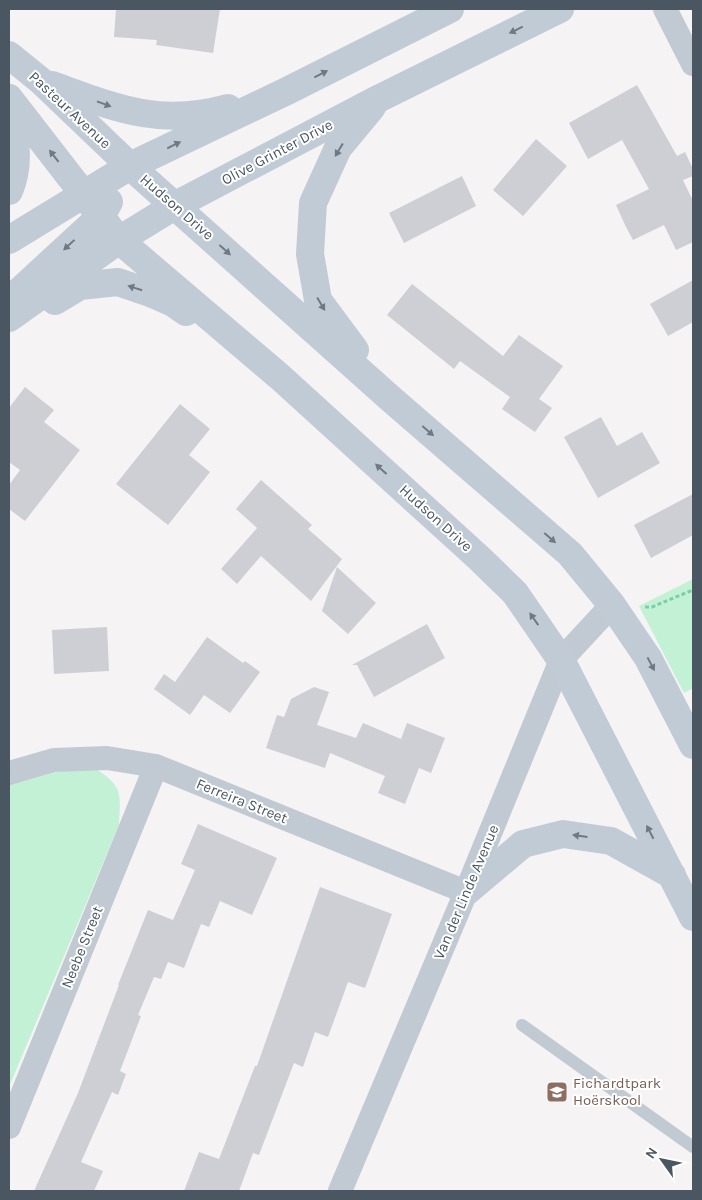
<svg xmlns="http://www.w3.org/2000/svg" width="702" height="1200" font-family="Karla,sans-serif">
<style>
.green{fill:#c3f1d5}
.building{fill:#cdcfd5}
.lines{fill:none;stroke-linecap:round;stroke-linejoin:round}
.path{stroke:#7ad0a6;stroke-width:3;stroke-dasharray:4 2.5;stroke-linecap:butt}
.lane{stroke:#c1cad2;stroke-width:12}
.street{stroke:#c1cad2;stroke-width:24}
.secondary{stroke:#c1cbd6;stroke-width:28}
.oneway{fill:#6e7984}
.labels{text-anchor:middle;stroke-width:4;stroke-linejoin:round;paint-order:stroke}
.street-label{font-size:15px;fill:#4a5661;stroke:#fff}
.education-label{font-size:15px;fill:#785e54;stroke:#fff;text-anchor:start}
</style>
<rect width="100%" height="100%" fill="#f5f3f3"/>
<path class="green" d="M693,579V688L684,693L639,606Z
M96,769C124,787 120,794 119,825L9,1087V785L64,770Z"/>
<path class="building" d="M116,9H220L213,53L156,45L157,40L114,37Z
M637,85L677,156L685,152L693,169V176L683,180L693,201V242L676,250L664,225L633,240L626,227L616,205L649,189L622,140L588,159L569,123Z
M536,139L567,166L523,216L493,190Z
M462,176L476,206L404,243L389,213Z
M693,280V322L668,336L650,304Z
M412,284L503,356L519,335L563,366L539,399L552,408L535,432L502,409L510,397L460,361L454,369L387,315Z
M25,387L54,410L44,422L80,450L25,521L9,509V485L20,470L9,462V408Z
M180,404L210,429L189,455L210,472L168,525L116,484Z
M601,417L617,446L642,432L660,463L598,498L564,437Z
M261,480L312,525L308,529L342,559L311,601L261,556L237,584L221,569L257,528L236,509Z
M693,494V535L651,558L634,525Z
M337,567L376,603L348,634L322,611Z
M427,624L445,658L374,697L357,665H352Z
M107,627L109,671L54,674L52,630Z
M207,637L243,663L245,661L260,672L230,713L204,695L190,715L154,689L164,674L175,682Z
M314,687L329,692L317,725L356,738L363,723L401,739L407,723L445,738L431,773L419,768L405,804L378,793L385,776L330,753L325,768L266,748L277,715L284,717L291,699Z
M198,824L277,858L252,915L220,901L209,927L201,924L184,968L168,962L161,979L154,977L138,1015L141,1016L120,1071L126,1074L118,1095L112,1092L81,1162L103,1171L94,1191H34L78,1093L119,985H118L148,910L173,920L195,870L181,864Z
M320,887L392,914L365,988L348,982L328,1037L315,1032L303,1067L294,1063L259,1155L253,1153L239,1191H184L199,1152L219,1159L255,1066H257Z"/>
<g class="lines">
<path class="path" d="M645,607H652L693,590"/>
<path class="lane" d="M522,1025L693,1147"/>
<path class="street" d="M665,9L693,64
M9,773L54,760L107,758L156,766L466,892
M9,1127L156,766
M340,1191L466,892L561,660L612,605"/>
<path class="secondary" d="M9,55L41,81L130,166L391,399L570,554L612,605L648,658L693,745
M52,85C116,108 159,127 228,108
M9,98L119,240L280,377L479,558L515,593L561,660L693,917
M9,108C15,136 21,164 9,191
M9,240L130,166L287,91L450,9
M12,298L101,216L109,202
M55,301L80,286L118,282L150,293L173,303L186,312
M9,318L119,240L176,205L380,98L560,9
M355,350L318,300L310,254L313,203L338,148L372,107
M466,892L523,844L563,834L611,841L672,875"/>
</g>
<defs><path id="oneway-solid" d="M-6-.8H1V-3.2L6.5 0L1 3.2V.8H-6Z" transform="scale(1.25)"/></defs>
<g class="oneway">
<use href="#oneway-solid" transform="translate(516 30) rotate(154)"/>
<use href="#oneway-solid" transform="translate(321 74) rotate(-27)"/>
<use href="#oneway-solid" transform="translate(104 104) rotate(20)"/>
<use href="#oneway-solid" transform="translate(174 145) rotate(-26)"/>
<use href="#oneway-solid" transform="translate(339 150) rotate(121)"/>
<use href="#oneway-solid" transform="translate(54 156) rotate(-128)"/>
<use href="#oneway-solid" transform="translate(69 245) rotate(137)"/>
<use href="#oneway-solid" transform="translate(225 250) rotate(42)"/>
<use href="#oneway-solid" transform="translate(135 288) rotate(-162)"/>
<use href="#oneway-solid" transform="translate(321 304) rotate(59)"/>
<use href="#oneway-solid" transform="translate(428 431) rotate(41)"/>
<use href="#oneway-solid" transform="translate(381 469) rotate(-138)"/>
<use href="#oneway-solid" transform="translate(550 538) rotate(41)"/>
<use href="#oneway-solid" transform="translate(534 619) rotate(-125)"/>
<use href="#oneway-solid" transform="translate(651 664) rotate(62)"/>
<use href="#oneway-solid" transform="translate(650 832) rotate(-117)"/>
<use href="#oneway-solid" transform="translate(580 836) rotate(-172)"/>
</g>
<defs>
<g id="school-square" transform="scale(1.125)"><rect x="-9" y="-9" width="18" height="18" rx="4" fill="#8d6e63" stroke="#fff"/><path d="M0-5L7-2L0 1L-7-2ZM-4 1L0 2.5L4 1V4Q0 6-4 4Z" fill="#fff"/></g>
</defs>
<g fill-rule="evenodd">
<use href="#school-square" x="557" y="1092"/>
</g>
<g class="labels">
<g class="street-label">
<text transform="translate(70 110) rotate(43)" y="5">Pasteur Avenue</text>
<text transform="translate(277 152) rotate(-28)" y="5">Olive Grinter Drive</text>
<text transform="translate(177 207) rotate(41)" y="5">Hudson Drive</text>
<text transform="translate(436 518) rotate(42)" y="5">Hudson Drive</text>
<text transform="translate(242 801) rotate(22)" y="5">Ferreira Street</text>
<text transform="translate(466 892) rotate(-67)" y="5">Van der Linde Avenue</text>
<text transform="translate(82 947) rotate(-68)" y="5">Neebe Street</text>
</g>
<g class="education-label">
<text x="573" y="1088">Fichardtpark<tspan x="573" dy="17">Hoërskool</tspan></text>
</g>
</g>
<rect width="702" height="1200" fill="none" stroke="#4a5661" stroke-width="20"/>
<g transform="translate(662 1160) rotate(303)" stroke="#ffffff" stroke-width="4" paint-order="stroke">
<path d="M0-4L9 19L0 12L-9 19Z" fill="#4a5661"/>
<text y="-8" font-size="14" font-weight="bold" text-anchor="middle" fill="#4a5661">N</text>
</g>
</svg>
